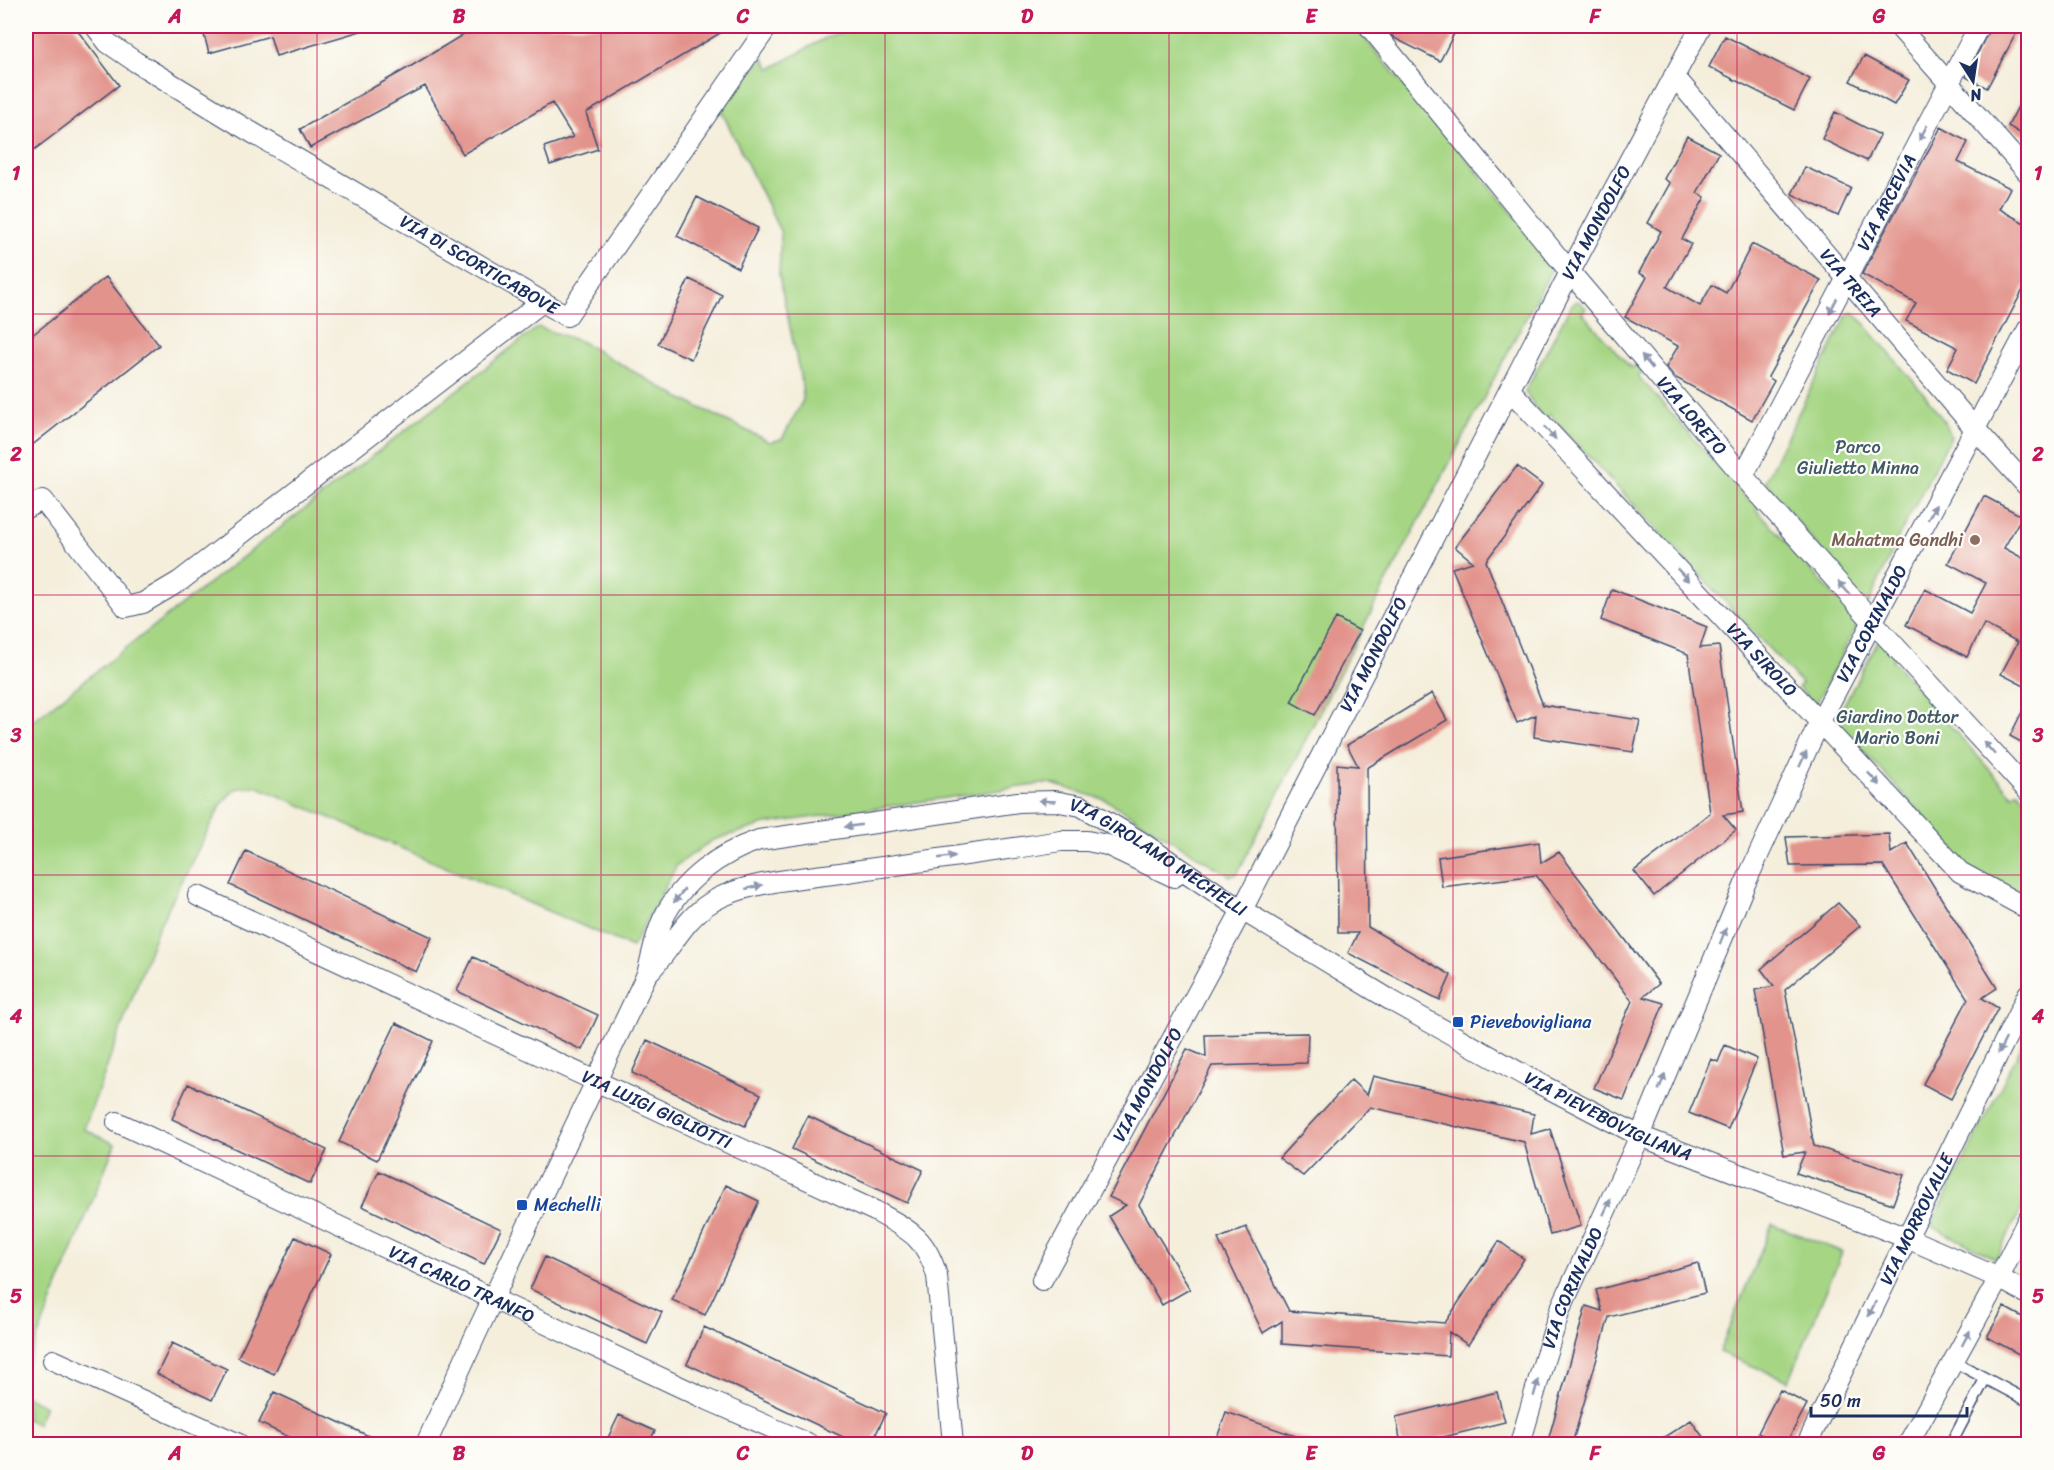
<svg xmlns="http://www.w3.org/2000/svg" width="2054" height="1470" font-family="Sriracha,sans-serif">
<style>
.green{fill:#a6d684;stroke:#608271;stroke-width:1.5}
.building{fill:#e2938b}
.lines{fill:none;stroke-linecap:round;stroke-linejoin:round}
.lane-casing{stroke:#3c4c71;stroke-width:13}
.street-casing{stroke:#3c4c71;stroke-width:22}
.lane{stroke:#fff;stroke-width:10}
.street{stroke:#fff;stroke-width:20}
.oneway{fill:#8d97ae}
.grid{fill:none;stroke:#c2185b;stroke-width:1.5;stroke-opacity:0.55}
.education-dot{fill:#8d6e63;stroke:#fdfcf7;stroke-width:2}
.transit-dot{fill:#1a4fb4;stroke:#fdfcf7;stroke-width:2}
.labels{text-anchor:middle;stroke-width:4.5;stroke-linejoin:round;paint-order:stroke}
.street-label{font-size:18px;fill:#1b2f5e;stroke:#fdfcf7}
.park-label{font-size:18px;fill:#3e5968;stroke:#fdfcf7}
.education-label{font-size:18px;fill:#785e54;stroke:#fdfcf7;text-anchor:end}
.transit-label{font-size:18px;fill:#164399;stroke:#fdfcf7;text-anchor:start}
.neatline{fill:none;stroke:#c2185b;stroke-width:2}
.grid-label{font-size:20px;text-anchor:middle;font-weight:bold;fill:#c2185b}
</style>
<rect width="100%" height="100%" fill="#fdfcf7"/>
<filter id="ink" filterUnits="userSpaceOnUse"><feTurbulence type="fractalNoise" baseFrequency=".0167" numOctaves="2"/><feDisplacementMap in="SourceGraphic" scale="12" xChannelSelector="R" yChannelSelector="G"/><feConvolveMatrix kernelMatrix="1 2 1 2 8 2 1 2 1" color-interpolation-filters="sRGB"/></filter>
<filter id="wash" filterUnits="userSpaceOnUse"><feTurbulence type="fractalNoise" baseFrequency=".008" numOctaves="4" result="noise"/><feDisplacementMap in="SourceGraphic" scale="24" xChannelSelector="R" yChannelSelector="G"/><feGaussianBlur stdDeviation="1.35" result="paint"/><feColorMatrix in="noise" values="0 0 0 0 0 0 0 0 0 0 0 0 0 0 0 0 0 1.4 0 .05"/><feComposite in="paint" operator="in"/></filter>
<g filter="url(#wash)">
<rect width="100%" height="100%" fill="#f4eedb"/>
<path class="green" d="M860,26H1354L1555,263L1372,610L1237,874L1230,876L1106,800L1049,783L766,824L713,840L677,865L632,947L256,786L235,789L222,803L158,928L84,1129L115,1144L26,1366V726L538,327L582,342L676,396L770,442L782,439L803,400L802,384L779,276L781,233L721,110L763,57L770,69L829,36Z
M1578,301L1586,308L1582,313L1631,368L1636,365L1643,372L1638,376L1748,500L1752,496L1760,504L1756,509L1839,601L1844,597L1860,620L1817,702L1814,703L1798,688L1802,684L1673,546L1668,550L1660,542L1664,537L1550,415L1544,419L1525,392L1568,311L1573,303Z
M1852,312L1856,314L1925,395L1946,424L1951,436L1899,536L1869,603L1861,600L1765,481L1847,315Z
M1878,641L1896,656L1892,660L2012,795L2018,791L2028,801V903L1968,871L1949,852L1953,848L1857,744L1852,748L1834,723Z
M2028,1033V1196L1996,1259L1931,1226Z
M1772,1224L1842,1252L1789,1381L1719,1352Z
M26,1396L45,1406L37,1424L26,1419Z"/>
<g id="blocks">
<path class="building" d="M26,26H74L119,85L26,156Z
M220,26H363L364,30L276,56L270,36L209,53L203,31Z
M477,26H732L586,113L598,149L550,165L544,147L573,137L552,103L463,154L425,86L310,148L300,129L413,65Z
M1384,26H1458L1440,61L1394,38Z
M1991,26H2020L1987,88L1966,77Z
M1725,36L1810,79L1794,110L1709,67Z
M1864,56L1909,80L1894,105L1850,81Z
M2028,87V138L2008,126Z
M1835,112L1880,135L1867,161L1822,139Z
M1941,127L1968,142L1958,162L2010,188L1999,209L2028,225V280L1974,384L1947,369L1958,348L1906,321L1916,303L1862,274Z
M1687,136L1719,153L1697,193L1705,197L1682,239L1691,244L1667,287L1700,306L1712,285L1726,293L1752,244L1821,280L1768,377L1774,381L1752,420L1676,378L1666,367L1678,346L1625,317L1647,277L1639,273L1661,231L1648,223L1670,183L1664,179Z
M1805,167L1851,188L1838,216L1792,194Z
M697,197L758,228L738,268L677,236Z
M106,277L159,345L26,450V340Z
M689,279L722,295L691,359L658,344Z
M1517,466L1542,485L1486,561L1543,705L1640,720L1633,752L1534,737L1536,715L1517,723L1452,568L1473,562L1455,547Z
M1984,496L2022,516L2004,548L2028,561V688L2001,674L2018,642L1984,624L1967,657L1906,625L1925,589L1970,613L1986,583L1948,563Z
M1612,589L1707,627L1700,648L1719,646L1743,812L1723,815L1736,830L1654,896L1634,871L1710,813L1688,654L1601,620Z
M1336,618L1360,631L1315,715L1291,702Z
M1432,693L1447,720L1367,768L1368,927L1451,975L1440,1000L1348,953L1358,933H1338L1337,764L1358,766L1347,745Z
M2028,700V746L2010,736Z
M1889,834L1891,853L1907,843L1997,988L1982,998L1998,1008L1951,1099L1923,1084L1968,999L1883,865L1790,866L1786,837Z
M1539,842L1541,863L1559,852L1659,984L1643,997L1664,1003L1624,1100L1594,1088L1632,1001L1536,875L1442,887L1438,857Z
M246,851L432,937L416,972L230,885Z
M1838,903L1860,926L1785,990L1814,1146L1904,1175L1893,1204L1796,1173L1805,1152L1784,1155L1755,990L1774,986L1761,969Z
M473,957L598,1015L582,1050L457,991Z
M396,1023L433,1041L377,1160L339,1142Z
M1308,1033L1307,1063L1212,1066L1139,1205L1190,1289L1162,1305L1109,1216L1126,1205L1109,1197L1187,1049L1206,1057L1205,1035Z
M647,1040L761,1094L745,1126L632,1073Z
M1725,1045L1757,1059L1728,1129L1689,1113L1711,1059L1718,1062Z
M1373,1076L1534,1114L1531,1134L1550,1129L1581,1226L1550,1235L1524,1142L1370,1107L1303,1176L1279,1158L1351,1080L1367,1095Z
M188,1084L327,1150L310,1184L172,1119Z
M808,1116L923,1170L907,1203L792,1149Z
M379,1171L501,1229L484,1264L362,1206Z
M726,1185L759,1201L705,1315L672,1300Z
M1246,1227L1289,1311L1445,1323L1499,1241L1524,1259L1468,1345L1449,1332L1448,1356L1282,1344V1321L1263,1333L1218,1239Z
M295,1237L331,1254L274,1374L238,1357Z
M545,1257L662,1312L647,1344L530,1289Z
M1698,1263L1705,1293L1609,1317L1572,1444H1547L1586,1306L1602,1311L1596,1290Z
M2004,1307L2028,1320V1359L1987,1337Z
M704,1327L886,1413L871,1444H858L687,1364Z
M172,1343L227,1369L212,1400L157,1374Z
M1780,1390L1807,1404L1786,1444H1779L1758,1433Z
M274,1392L386,1444H304L259,1423Z
M1497,1392L1505,1422L1415,1444H1401L1396,1417Z
M1226,1412L1313,1442L1312,1444H1215Z
M619,1415L655,1431L648,1444H605Z
M1691,1420L1708,1444H1653Z"/>
</g>
</g>
<g filter="url(#ink)">
<use href="#blocks" fill-opacity="0" stroke="#3c4c71" stroke-width="1.5"/>
<g class="lines">
<g class="lane-casing">
<path id="lane" d="M1953,1361L2028,1401
M1951,1444L1985,1379"/>
</g>
<g class="street-casing">
<g id="street">
<path id="s1" d="M95,26L108,43L136,62L246,129L567,316L768,26"/>
<path id="s2" d="M1369,26L1570,272L1743,476L1883,633L2028,791"/>
<path d="M1898,26L2028,173"/>
<path id="s3" d="M1674,76L1976,430L2028,487"/>
<path id="s4" d="M1510,390L1960,872L2028,909"/>
<path id="s5" d="M1743,476L1979,26"/>
<path d="M26,508L43,500L126,607L143,603L180,581L542,302"/>
<path id="s6" d="M198,896L875,1211C909,1230 926,1237 937,1276L953,1444"/>
<path d="M649,972C671,950 683,920 710,903C744,881 807,878 847,872C919,862 990,852 1061,841H1087L1107,845L1174,877"/>
<path id="s7" d="M117,1122L706,1399L809,1444"/>
<path id="s8" d="M1042,1280L1242,910L1570,272L1701,26"/>
<path d="M53,1360L239,1444"/>
<path id="s9" d="M426,1444L478,1330L647,974C652,956 655,936 663,919C681,881 720,853 759,840L1018,802L1054,801L1081,806L1138,840L1242,910L1392,1001L1538,1083L1640,1136L1907,1238L1999,1278L2028,1294"/>
<path id="s10" d="M1520,1444L1544,1361L1560,1310L1640,1136L1745,884L1820,721L2028,329"/>
<path id="s11" d="M1807,1444L1907,1238L2028,994"/>
<path d="M1908,1444L1999,1278L2028,1219"/>
</g>
</g>
<use href="#lane" class="lane"/>
<use href="#street" class="street"/>
</g>
<defs><path id="oneway-solid" d="M-6-.8H1V-3.2L6.5 0L1 3.2V.8H-6Z" transform="scale(1.5)"/></defs>
<g class="oneway">
<use href="#oneway-solid" transform="translate(1923 133) rotate(118)"/>
<use href="#oneway-solid" transform="translate(1833 306) rotate(118)"/>
<use href="#oneway-solid" transform="translate(1647 362) rotate(-130)"/>
<use href="#oneway-solid" transform="translate(1550 433) rotate(47)"/>
<use href="#oneway-solid" transform="translate(1932 512) rotate(-62)"/>
<use href="#oneway-solid" transform="translate(1683 575) rotate(47)"/>
<use href="#oneway-solid" transform="translate(1844 588) rotate(-132)"/>
<use href="#oneway-solid" transform="translate(1989 748) rotate(-132)"/>
<use href="#oneway-solid" transform="translate(1803 759) rotate(-65)"/>
<use href="#oneway-solid" transform="translate(1874 779) rotate(47)"/>
<use href="#oneway-solid" transform="translate(1047 801) rotate(-177)"/>
<use href="#oneway-solid" transform="translate(853 826) rotate(172)"/>
<use href="#oneway-solid" transform="translate(947 857) rotate(-8)"/>
<use href="#oneway-solid" transform="translate(754 887) rotate(-13)"/>
<use href="#oneway-solid" transform="translate(679 896) rotate(129)"/>
<use href="#oneway-solid" transform="translate(1723 936) rotate(-68)"/>
<use href="#oneway-solid" transform="translate(2002 1046) rotate(117)"/>
<use href="#oneway-solid" transform="translate(1662 1082) rotate(-67)"/>
<use href="#oneway-solid" transform="translate(1607 1207) rotate(-65)"/>
<use href="#oneway-solid" transform="translate(1872 1309) rotate(116)"/>
<use href="#oneway-solid" transform="translate(1966 1338) rotate(-62)"/>
<use href="#oneway-solid" transform="translate(1536 1388) rotate(-74)"/>
</g>
</g>
<path class="grid" d="M317,26V1444M601,26V1444M885,26V1444M1169,26V1444M1453,26V1444M1737,26V1444M26,314H2028M26,595H2028M26,875H2028M26,1156H2028"/>
<circle class="education-dot" cx="1975" cy="540" r="6"/>
<g class="transit-dot">
<rect x="1452" y="1016" width="12" height="12" rx="3"/>
<rect x="516" y="1199" width="12" height="12" rx="3"/>
</g>
<g class="labels">
<g class="street-label">
<text dy="6" stroke="none"><textPath href="#s5" startOffset="309">VIA ARCEVIA</textPath></text>
<text dy="6" stroke="none"><textPath href="#s8" startOffset="1194">VIA MONDOLFO</textPath></text>
<text dy="6" stroke="none"><textPath href="#s1" startOffset="454">VIA DI SCORTICABOVE</textPath></text>
<text dy="6" stroke="none"><textPath href="#s3" startOffset="272">VIA TREIA</textPath></text>
<text dy="6" stroke="none"><textPath href="#s2" startOffset="506">VIA LORETO</textPath></text>
<text dy="6" stroke="none"><textPath href="#s10" startOffset="894">VIA CORINALDO</textPath></text>
<text dy="6" stroke="none"><textPath href="#s8" startOffset="708">VIA MONDOLFO</textPath></text>
<text dy="6" stroke="none"><textPath href="#s4" startOffset="369">VIA SIROLO</textPath></text>
<text dy="6" stroke="none"><textPath href="#s9" startOffset="1122">VIA GIROLAMO MECHELLI</textPath></text>
<text dy="6" stroke="none"><textPath href="#s8" startOffset="222">VIA MONDOLFO</textPath></text>
<text dy="6" stroke="none"><textPath href="#s6" startOffset="506">VIA LUIGI GIGLIOTTI</textPath></text>
<text dy="6" stroke="none"><textPath href="#s9" startOffset="1642">VIA PIEVEBOVIGLIANA</textPath></text>
<text dy="6" stroke="none"><textPath href="#s11" startOffset="250">VIA MORROVALLE</textPath></text>
<text dy="6" stroke="none"><textPath href="#s7" startOffset="381">VIA CARLO TRANFO</textPath></text>
<text dy="6" stroke="none"><textPath href="#s10" startOffset="165">VIA CORINALDO</textPath></text>
</g>
<g class="park-label">
<text x="1858" y="453">Parco<tspan x="1858" dy="21">Giulietto Minna</tspan></text>
<text x="1897" y="723">Giardino Dottor<tspan x="1897" dy="21">Mario Boni</tspan></text>
</g>
<g class="education-label">
<text x="1963" y="546">Mahatma Gandhi</text>
</g>
<g class="transit-label">
<text x="1470" y="1028">Pievebovigliana</text>
<text x="534" y="1211">Mechelli</text>
</g>
</g>
<rect width="2054" height="1470" fill="none" stroke="#fdfcf7" stroke-width="66"/>
<g transform="translate(1973 81) rotate(168)" stroke="#fdfcf7" stroke-width="4.5" paint-order="stroke">
<path d="M0-4.5L10 22L0 15L-10 22Z" fill="#1b2f5e"/>
<text y="-9" font-size="16" font-weight="bold" text-anchor="middle" fill="#1b2f5e">N</text>
</g>
<path d="M1811 1407v9h156v-9" fill="none" stroke="#1b2f5e" stroke-width="3"/>
<text x="1820" y="1407" font-size="18" fill="#1b2f5e" stroke="#fdfcf7" stroke-width="4.5" paint-order="stroke">50 m</text>
<rect x="33" y="33" width="1988" height="1404" class="neatline"/>
<g class="grid-label">
<text x="175" y="23">A</text>
<text x="459" y="23">B</text>
<text x="743" y="23">C</text>
<text x="1027" y="23">D</text>
<text x="1311" y="23">E</text>
<text x="1595" y="23">F</text>
<text x="1879" y="23">G</text>
<text x="16" y="180">1</text>
<text x="2038" y="180">1</text>
<text x="16" y="461">2</text>
<text x="2038" y="461">2</text>
<text x="16" y="742">3</text>
<text x="2038" y="742">3</text>
<text x="16" y="1023">4</text>
<text x="2038" y="1023">4</text>
<text x="16" y="1303">5</text>
<text x="2038" y="1303">5</text>
<text x="175" y="1460">A</text>
<text x="459" y="1460">B</text>
<text x="743" y="1460">C</text>
<text x="1027" y="1460">D</text>
<text x="1311" y="1460">E</text>
<text x="1595" y="1460">F</text>
<text x="1879" y="1460">G</text>
</g>
</svg>
